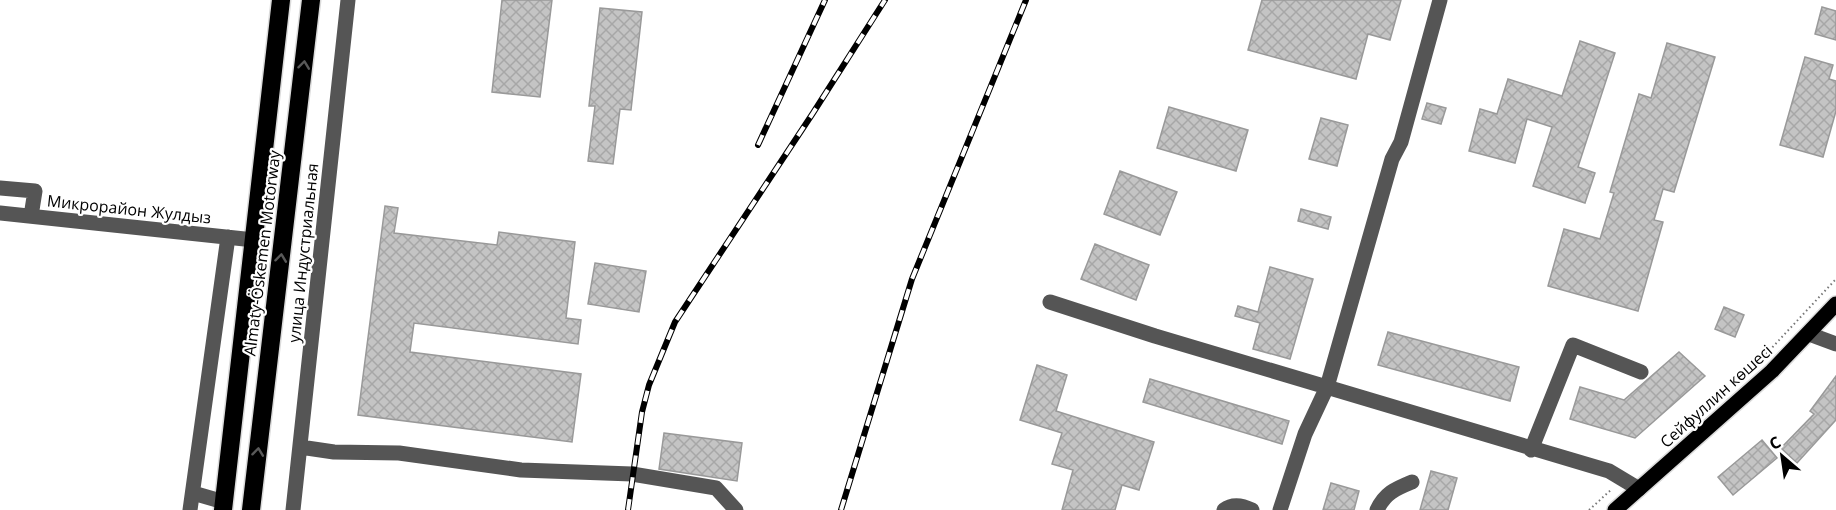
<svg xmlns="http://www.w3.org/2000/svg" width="1836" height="510" font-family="'Open Sans',sans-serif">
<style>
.building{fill:url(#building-cross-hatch);stroke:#999;stroke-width:1.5}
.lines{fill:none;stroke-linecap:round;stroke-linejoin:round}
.major-casing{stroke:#dbdbdb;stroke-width:18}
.highway-casing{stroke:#dbdbdb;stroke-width:21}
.path{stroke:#777;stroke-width:2;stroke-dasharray:1.5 3;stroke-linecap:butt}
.minor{stroke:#555;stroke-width:15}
.major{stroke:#000;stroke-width:15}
.highway{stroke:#000;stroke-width:18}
.rail-casing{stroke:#000;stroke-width:6}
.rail{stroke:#fff;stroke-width:4;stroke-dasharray:11;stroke-linecap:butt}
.oneway{stroke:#595959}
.labels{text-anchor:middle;stroke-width:4.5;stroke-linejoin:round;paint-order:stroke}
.street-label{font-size:16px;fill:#000;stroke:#fff}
</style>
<defs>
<pattern id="building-cross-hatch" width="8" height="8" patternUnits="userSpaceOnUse" patternTransform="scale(1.5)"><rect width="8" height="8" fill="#c4c4c4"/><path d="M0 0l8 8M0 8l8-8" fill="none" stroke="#a7a7a7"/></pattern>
</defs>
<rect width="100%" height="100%" fill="#fff"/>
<path class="building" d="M502,0H552L540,97L492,92Z
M1262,0H1401L1390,40L1368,34L1356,79L1248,50Z
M1822,7L1836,11V40L1815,34Z
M600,8L642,12L631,110L620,109L613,164L588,161L595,106H589Z
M1580,41L1615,53L1578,167L1595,173L1585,203L1533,186L1552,127L1527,119L1515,163L1469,151L1480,109L1497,114L1508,79L1562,96Z
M1667,43L1715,57L1674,192L1663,189L1654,220L1663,222L1638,311L1548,286L1564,229L1600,239L1614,193L1610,192L1639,94L1651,98Z
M1805,57L1833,65L1829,79L1836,81V111L1823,157L1780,145Z
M1427,103L1446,108L1441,124L1422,119Z
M1169,107L1248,130L1236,171L1157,148Z
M1321,118L1348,125L1337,166L1309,159Z
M1120,171L1177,192L1160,235L1104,214Z
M385,206L398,208L394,233L497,245L499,232L575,242L566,318L581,320L578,344L414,323L410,352L581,374L572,442L358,415Z
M1301,209L1331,217L1328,229L1298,221Z
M1095,244L1149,265L1136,300L1081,279Z
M595,263L646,271L639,312L588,304Z
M1270,267L1313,279L1290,359L1253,349L1260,323L1235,316L1238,306L1258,312Z
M1724,307L1744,315L1735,337L1715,329Z
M1388,332L1519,367L1510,401L1378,365Z
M1679,352L1705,376L1635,438L1570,419L1580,387L1624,400Z
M1037,365L1067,375L1056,411L1154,442L1139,490L1122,485L1115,510H1062L1073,470L1052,464L1062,433L1020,420Z
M1836,376V420L1797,463L1781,448L1814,414L1810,411Z
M1150,379L1289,421L1282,444L1143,402Z
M664,433L742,443L737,481L659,469Z
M1762,440L1777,458L1733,495L1718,477Z
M1431,471L1457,478L1448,510H1420Z
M1331,483L1359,491L1354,510H1323Z"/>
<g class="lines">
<g class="major-casing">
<path id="major" d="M1615,510L1772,371L1836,304"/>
</g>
<g class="highway-casing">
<path id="highway" d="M223,510L281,0
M251,510L311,0"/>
</g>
<path class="path" d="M1754,367L1836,279
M1589,510L1612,489"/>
<path class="minor" d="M0,188L35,191L31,216
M0,213L254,240
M1050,302L1155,336L1609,471L1639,489
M1809,334L1836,344
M300,447L334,452L399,453L521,470L632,474L716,488L736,510
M1531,450L1573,345L1641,372
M193,493L224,502
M190,510L228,237
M293,510L348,0
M1224,510C1233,503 1242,505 1252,510
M1280,510L1305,434L1327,387L1392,159L1401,142L1440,0
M1377,510C1385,493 1395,489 1412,482"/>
<use href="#major" class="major"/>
<use href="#highway" class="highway"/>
<g class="rail-casing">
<path id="rail" d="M758,145L825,0
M628,510L642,412L649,385L675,322L813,113L885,0
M841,510L912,279L1026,0"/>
</g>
<use href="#rail" class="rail"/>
</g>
<defs><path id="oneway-chevron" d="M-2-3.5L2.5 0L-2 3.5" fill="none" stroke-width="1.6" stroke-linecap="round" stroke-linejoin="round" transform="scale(1.5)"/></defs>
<g class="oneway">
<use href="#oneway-chevron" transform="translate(304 65) rotate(-83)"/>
<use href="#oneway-chevron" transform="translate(281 258) rotate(-83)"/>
<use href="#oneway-chevron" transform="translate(258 452) rotate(-83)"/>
</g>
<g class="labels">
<g class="street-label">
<text transform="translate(129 209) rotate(6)" y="6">Микрорайон Жулдыз</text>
<text transform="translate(262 253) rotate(-83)" y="6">Almaty-Öskemen Motorway</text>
<text transform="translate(303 253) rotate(-84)" y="6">улица Индустриальная</text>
<text transform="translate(1716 396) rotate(-42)" y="6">Сейфуллин көшесі</text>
</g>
</g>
<g transform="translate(1782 456) rotate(331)" stroke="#ffffff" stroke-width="4.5" paint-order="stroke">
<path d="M0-4.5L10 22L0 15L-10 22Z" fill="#000000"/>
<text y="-9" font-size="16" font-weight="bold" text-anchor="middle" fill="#000000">С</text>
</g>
</svg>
